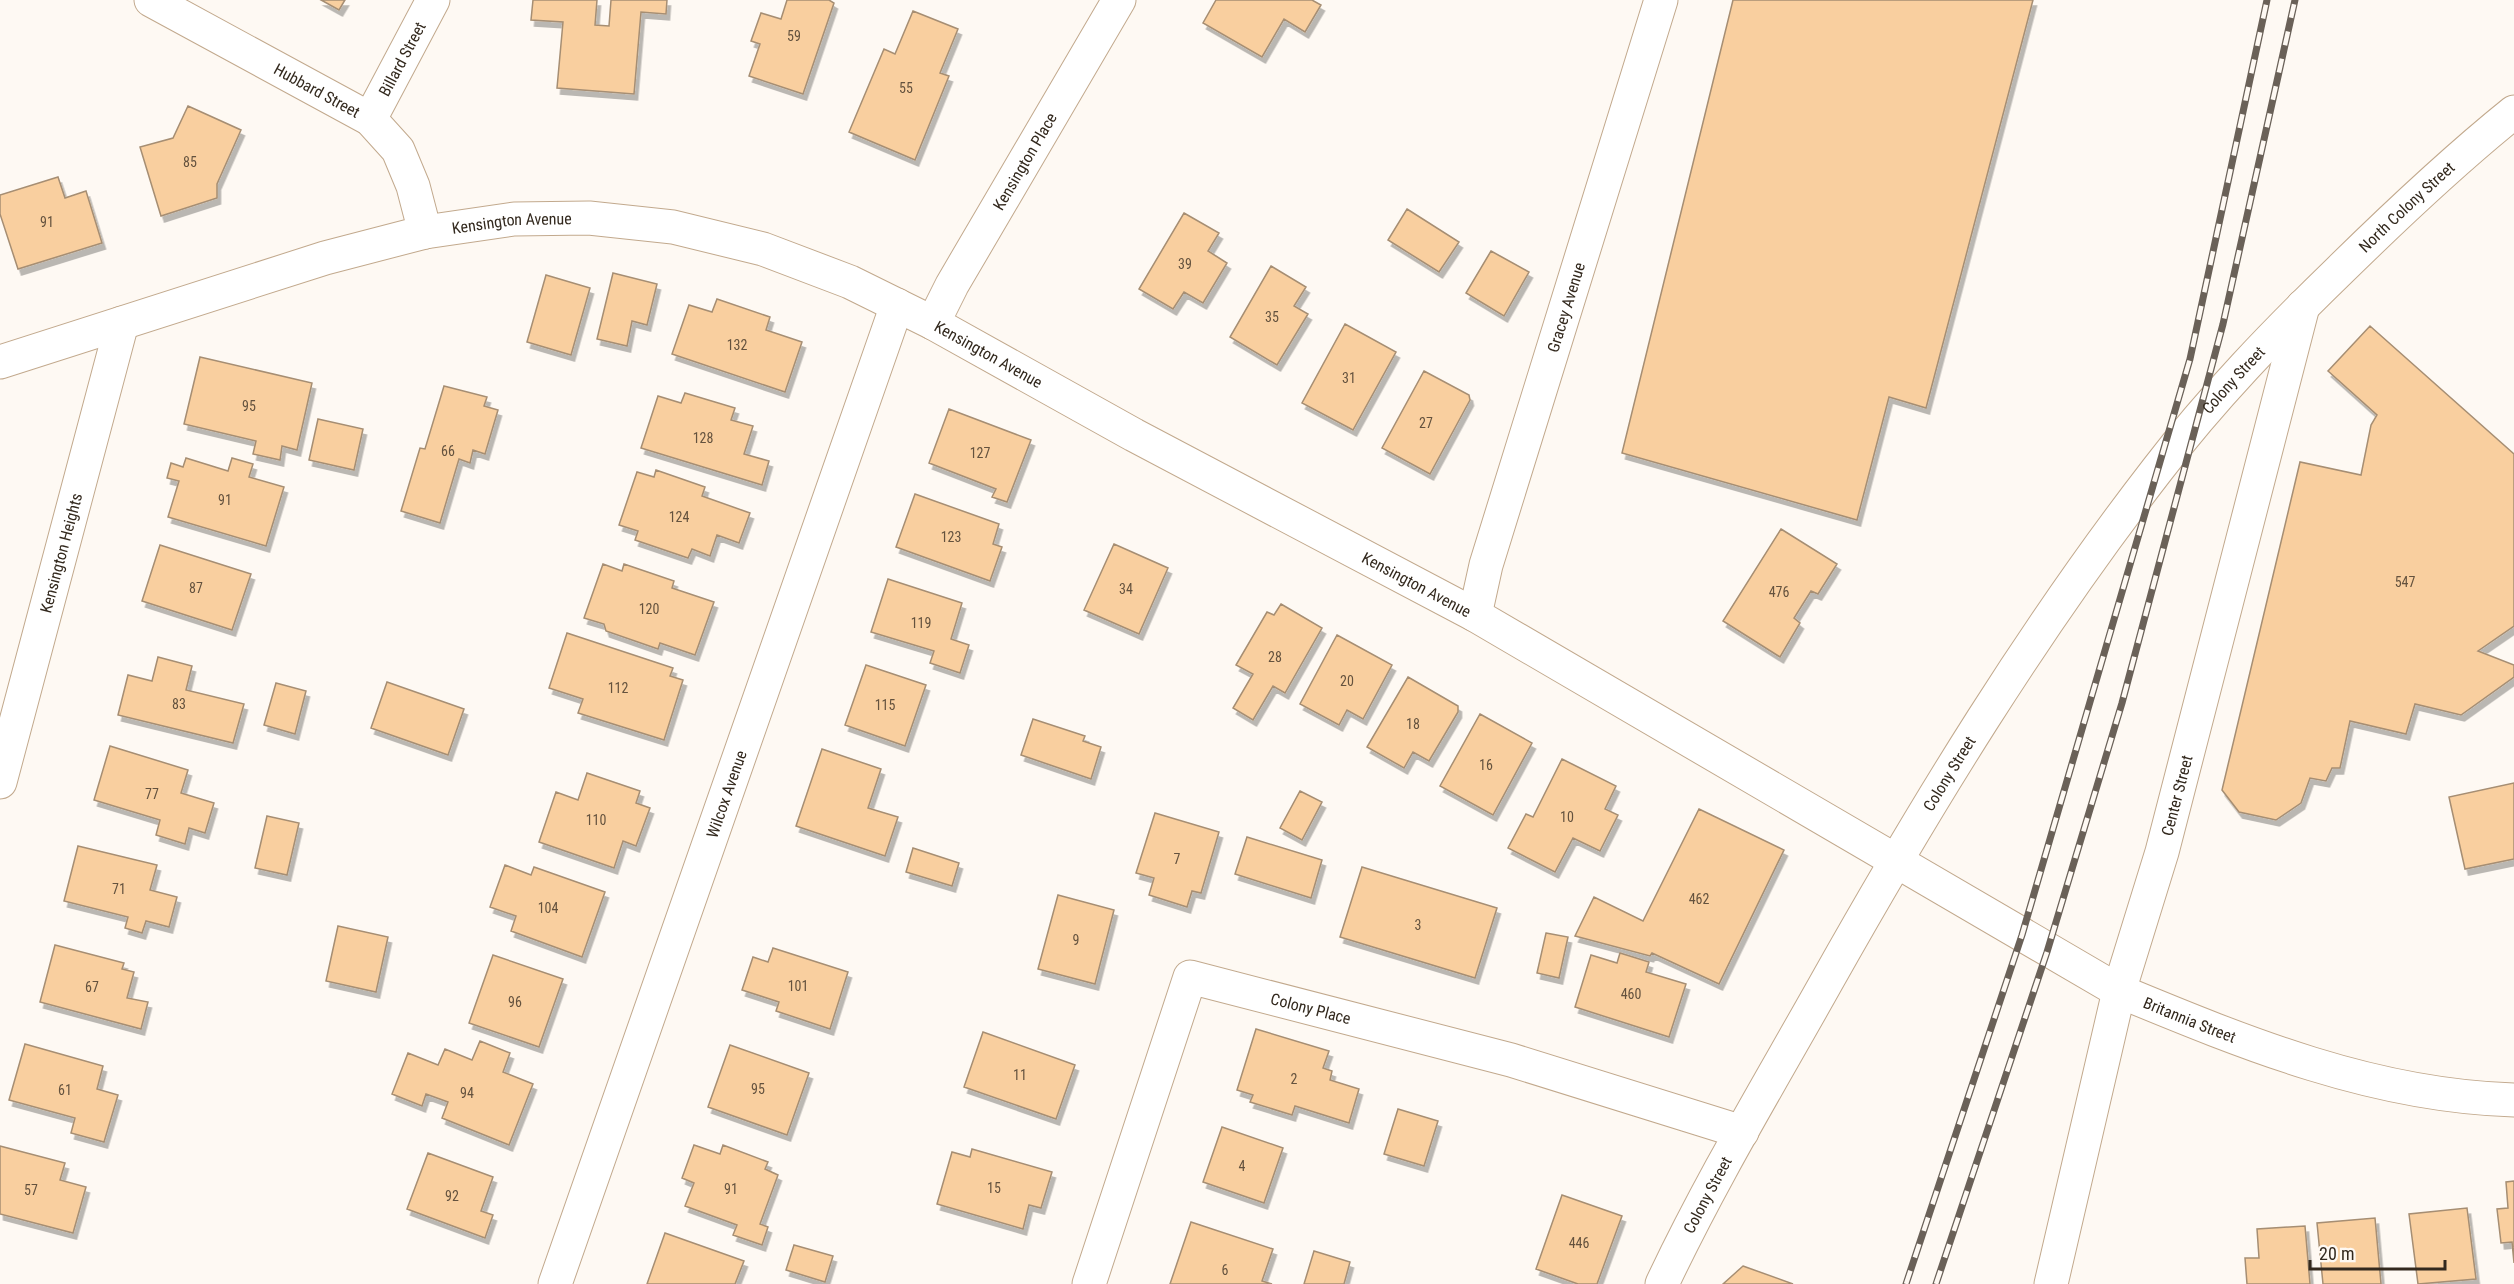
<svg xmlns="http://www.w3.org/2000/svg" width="2514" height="1284" font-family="'Roboto Condensed',sans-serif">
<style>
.building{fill:#f9cf9f;stroke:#a68e73;stroke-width:1.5;filter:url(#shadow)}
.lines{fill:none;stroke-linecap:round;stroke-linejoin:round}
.minor-casing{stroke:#c2a98d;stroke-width:35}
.secondary-casing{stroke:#c2a98d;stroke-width:35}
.minor{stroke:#fff;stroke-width:33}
.secondary{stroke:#fff;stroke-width:33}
.rail-casing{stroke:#6a6158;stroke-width:7}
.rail{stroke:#fef9f3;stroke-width:4.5;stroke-dasharray:14;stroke-linecap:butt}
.labels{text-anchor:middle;stroke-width:6;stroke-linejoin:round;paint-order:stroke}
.number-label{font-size:14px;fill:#64523e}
.street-label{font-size:16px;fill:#33291e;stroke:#fef9f3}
</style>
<defs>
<filter id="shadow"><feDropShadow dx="3.5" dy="6" stdDeviation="0" flood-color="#0004"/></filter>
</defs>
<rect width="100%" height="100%" fill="#fef9f3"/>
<path class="building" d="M321,0H345L339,10Z
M533,0H597L595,25L609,26L611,0H667L666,14L641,12L634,94L557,88L563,22L531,20Z
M787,0H829L834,3L803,94L749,76L760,44L751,41L761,13L781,19Z
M1216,0H1312L1321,5L1305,32L1284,19L1262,57L1203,23Z
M1733,0H2033L1926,408L1889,397L1857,520L1622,453Z
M913,11L958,29L940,73L949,76L915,160L849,132L884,49L895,54Z
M188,106L241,130L217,184V198L161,216L140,147L173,138Z
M58,177L65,198L86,191L102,243L18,269L0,214V195Z
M1407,209L1459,242L1439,272L1388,240Z
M1184,213L1219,233L1208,251L1227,263L1203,303L1184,292L1173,309L1139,289Z
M1491,251L1529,272L1504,316L1466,293Z
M1271,266L1306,287L1294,306L1308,314L1277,365L1230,337Z
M613,273L657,284L647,325L632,321L627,346L597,339Z
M546,275L590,288L571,355L527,342Z
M717,299L770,317L766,330L802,342L785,392L672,354L689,305L712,312Z
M1345,324L1396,352L1353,430L1302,403Z
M2370,326L2514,454V626L2478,651L2514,665V677L2461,715L2415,704L2406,734L2350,721L2340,768H2332L2326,781L2310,778L2301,803L2276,820L2239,812L2222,790L2300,462L2361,475L2371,425L2377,415L2328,371Z
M200,357L312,383L297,450L282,446L280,460L253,454L256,441L184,424Z
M1424,371L1469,395L1470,400L1430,474L1382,448Z
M444,386L487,397L484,406L498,410L485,454L473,450L470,463L459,459L440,523L401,511L420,448L425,449Z
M685,393L735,408L731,420L753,426L744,454L769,461L762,485L641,448L658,396L681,403Z
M949,409L1031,440L1007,502L992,497L996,489L929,463Z
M318,419L363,429L354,470L309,460Z
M186,458L228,471L232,458L253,464L249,477L284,487L266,546L168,517L179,481L167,478L171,463L183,467Z
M656,470L705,487L702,496L750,513L739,543L717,535L710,556L692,549L688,558L635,540L638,531L619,525L637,472L654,477Z
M915,494L999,524L993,544L1002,547L990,581L896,547Z
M1781,529L1837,564L1818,594L1811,591L1794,618L1800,623L1780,657L1723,621Z
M1114,544L1168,568L1139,634L1084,610Z
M160,545L251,574L232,630L142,601Z
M603,564L622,571L624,564L674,581L672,588L714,602L695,655L660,643L658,649L606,631L604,624L584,618Z
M888,579L962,603L951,639L969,645L960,673L930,663L934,651L871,632Z
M1281,604L1322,628L1285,693L1273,686L1253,720L1233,708L1253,674L1236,665L1267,612L1274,615Z
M567,633L673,668L670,676L683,680L664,740L578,713L583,699L549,688Z
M1337,635L1392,665L1363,719L1347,710L1339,725L1300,704Z
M158,657L192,666L186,690L244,704L233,743L118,715L128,675L152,681Z
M866,665L926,685L905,746L845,725Z
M1408,677L1458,706V712L1429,761L1413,752L1404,768L1367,747Z
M387,682L464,709L448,755L371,728Z
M276,683L306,691L295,734L264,725Z
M1480,714L1532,743L1493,815L1440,786Z
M1033,719L1085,736L1083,741L1101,747L1091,779L1021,755Z
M110,746L188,770L181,793L214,803L205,833L189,828L185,844L156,835L160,820L94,800Z
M822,749L881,769L868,808L898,817L885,856L796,826Z
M1562,759L1616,786L1605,809L1618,815L1600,851L1573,838L1555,872L1508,848L1526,814L1533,817Z
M587,773L640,791L636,803L650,808L636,846L623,841L614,868L539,842L556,792L578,800Z
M2514,783V859L2465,869L2449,797Z
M1300,791L1322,802L1302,840L1280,828Z
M1699,809L1784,850L1719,984L1652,953L1650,956L1575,936L1594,897L1643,921Z
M1155,813L1219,832L1201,893L1192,891L1187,907L1149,895L1154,878L1136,873Z
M267,816L299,823L287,875L255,868Z
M1247,837L1322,860L1311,898L1235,874Z
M78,846L157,865L150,890L177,897L169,927L146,921L142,933L125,928L128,917L64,901Z
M913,848L959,863L952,886L906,872Z
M505,865L531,875L534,867L605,892L582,957L511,931L516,916L490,907Z
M1362,867L1497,908L1475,978L1340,937Z
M1058,895L1114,910L1095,984L1038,969Z
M338,926L388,937L376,992L326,981Z
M1546,933L1568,937L1559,978L1537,973Z
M55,945L124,963L122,969L134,972L127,998L148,1002L141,1029L40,1002Z
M773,948L848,972L830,1029L776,1011L779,1002L742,990L753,957L768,962Z
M1620,953L1649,962L1646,972L1686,984L1669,1037L1575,1007L1591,955L1617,963Z
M493,955L563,979L539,1047L469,1023Z
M1256,1029L1329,1051L1323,1068L1332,1071L1330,1080L1359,1089L1349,1123L1295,1106L1292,1115L1250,1102L1253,1095L1237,1090Z
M983,1032L1075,1065L1056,1119L964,1087Z
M480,1041L510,1053L503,1072L533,1084L509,1145L442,1118L448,1102L426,1094L422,1106L392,1094L408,1053L438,1065L445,1049L472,1060Z
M25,1044L103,1066L97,1089L118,1095L104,1142L71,1133L75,1118L9,1100Z
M730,1045L809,1073L787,1135L708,1107Z
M1398,1109L1438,1121L1424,1166L1384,1154Z
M1222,1127L1283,1148L1264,1203L1203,1182Z
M694,1145L720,1154L723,1145L768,1162L765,1169L778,1175L760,1224L768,1227L762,1245L733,1235L737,1225L685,1206L694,1183L682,1178Z
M0,1146L65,1163L60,1180L86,1187L73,1233L0,1214Z
M972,1149L1052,1172L1041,1208L1029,1205L1023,1229L937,1204L952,1152L970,1157Z
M428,1153L493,1177L481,1211L493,1215L485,1238L407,1209Z
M2514,1181V1263L2512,1242L2501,1243L2497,1209L2508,1208L2506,1182Z
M1562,1195L1622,1216L1597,1284H1578L1536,1269Z
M2467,1208L2476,1279L2418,1284L2409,1214Z
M2375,1218L2381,1284H2323L2317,1223Z
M1191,1222L1273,1249L1262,1281L1272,1284H1170Z
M2305,1226L2310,1284H2247L2245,1258H2259L2257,1229Z
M665,1233L744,1261L735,1284H647Z
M794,1245L833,1256L825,1282L786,1270Z
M1314,1251L1350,1262L1344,1284H1304Z
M1743,1266L1793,1284H1723Z"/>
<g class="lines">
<g class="minor-casing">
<g id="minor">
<path id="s1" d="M151,0L370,119L398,150L413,186L425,232"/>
<path id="s2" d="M370,119L433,0"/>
<path id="s3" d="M933,323L952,285L1119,0"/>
<path id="s4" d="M1475,615L1486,565L1661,0"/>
<path id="s5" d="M0,782L122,323"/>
<path id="s6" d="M2119,991L2162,852L2303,306"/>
<path id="s7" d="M555,1284L897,305"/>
<path id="s8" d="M1089,1284L1190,977L1511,1060L1742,1132"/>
</g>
</g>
<g class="secondary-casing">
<g id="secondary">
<path id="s9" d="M0,362L325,258L425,232L514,219L589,218L673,227L763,249L850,282L933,323L1134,435L1475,615L2119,991C2247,1044 2374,1096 2514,1100"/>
<path id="s10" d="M1662,1284C1711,1180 1771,1081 1827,981C1926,805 2033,630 2157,470C2212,398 2275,333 2340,270C2396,215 2453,161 2514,112"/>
<path d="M2051,1284L2119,991"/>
</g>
</g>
<use href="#minor" class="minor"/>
<use href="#secondary" class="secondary"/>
<g class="rail-casing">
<path id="rail" d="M1906,1284L2022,935L2190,359L2267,0
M1936,1284L2047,952L2122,703L2223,324L2295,0"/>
</g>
<use href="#rail" class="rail"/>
</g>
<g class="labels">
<g class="number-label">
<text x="794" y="41">59</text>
<text x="906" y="93">55</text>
<text x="190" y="167">85</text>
<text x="47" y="227">91</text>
<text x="1185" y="269">39</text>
<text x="1272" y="322">35</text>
<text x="737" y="350">132</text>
<text x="1349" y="383">31</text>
<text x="249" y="411">95</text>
<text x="1426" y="428">27</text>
<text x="703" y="443">128</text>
<text x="448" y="456">66</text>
<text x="980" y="458">127</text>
<text x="225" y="505">91</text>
<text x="679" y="522">124</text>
<text x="951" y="542">123</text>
<text x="2405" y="587">547</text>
<text x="196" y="593">87</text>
<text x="1126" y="594">34</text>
<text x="1779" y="597">476</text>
<text x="649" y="614">120</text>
<text x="921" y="628">119</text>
<text x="1275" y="662">28</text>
<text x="1347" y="686">20</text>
<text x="618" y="693">112</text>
<text x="179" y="709">83</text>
<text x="885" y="710">115</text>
<text x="1413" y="729">18</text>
<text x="1486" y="770">16</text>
<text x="152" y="799">77</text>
<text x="1567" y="822">10</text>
<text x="596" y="825">110</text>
<text x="1177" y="864">7</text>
<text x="119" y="894">71</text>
<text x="1699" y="904">462</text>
<text x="548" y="913">104</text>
<text x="1418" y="930">3</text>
<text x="1076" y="945">9</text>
<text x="798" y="991">101</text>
<text x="92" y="992">67</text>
<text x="1631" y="999">460</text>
<text x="515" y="1007">96</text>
<text x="1020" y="1080">11</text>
<text x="1294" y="1084">2</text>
<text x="758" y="1094">95</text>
<text x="65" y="1095">61</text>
<text x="467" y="1098">94</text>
<text x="1242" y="1171">4</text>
<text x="994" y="1193">15</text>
<text x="731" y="1194">91</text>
<text x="31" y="1195">57</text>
<text x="452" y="1201">92</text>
<text x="1579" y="1248">446</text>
<text x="1225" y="1275">6</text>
</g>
<g class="street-label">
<text dy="6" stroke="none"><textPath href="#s2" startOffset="68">Billard Street</textPath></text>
<text dy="6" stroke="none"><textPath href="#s1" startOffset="189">Hubbard Street</textPath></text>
<text dy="6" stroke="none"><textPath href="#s3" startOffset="186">Kensington Place</textPath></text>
<text dy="6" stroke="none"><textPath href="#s10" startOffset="1317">North Colony Street</textPath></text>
<text dy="6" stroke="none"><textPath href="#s9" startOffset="532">Kensington Avenue</textPath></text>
<text dy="6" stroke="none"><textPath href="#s4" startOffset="321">Gracey Avenue</textPath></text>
<text dy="6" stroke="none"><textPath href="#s9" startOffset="1036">Kensington Avenue</textPath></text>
<text dy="6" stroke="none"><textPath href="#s10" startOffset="1072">Colony Street</textPath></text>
<text dy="6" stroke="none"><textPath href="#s5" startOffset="237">Kensington Heights</textPath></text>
<text dy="6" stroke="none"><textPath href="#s9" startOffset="1522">Kensington Avenue</textPath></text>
<text dy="6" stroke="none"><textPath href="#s10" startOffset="586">Colony Street</textPath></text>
<text dy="6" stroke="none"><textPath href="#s7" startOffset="519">Wilcox Avenue</textPath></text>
<text dy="6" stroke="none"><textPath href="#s6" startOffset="204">Center Street</textPath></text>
<text dy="6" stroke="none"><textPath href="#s8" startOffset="448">Colony Place</textPath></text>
<text dy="6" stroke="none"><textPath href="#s9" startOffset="2410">Britannia Street</textPath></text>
<text dy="6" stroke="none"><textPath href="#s10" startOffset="100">Colony Street</textPath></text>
</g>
</g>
<path d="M2310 1260v9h135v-9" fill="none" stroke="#33291e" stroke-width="3"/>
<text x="2319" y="1260" font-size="18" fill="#33291e" stroke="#fef9f3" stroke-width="4.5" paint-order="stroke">20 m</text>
</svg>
